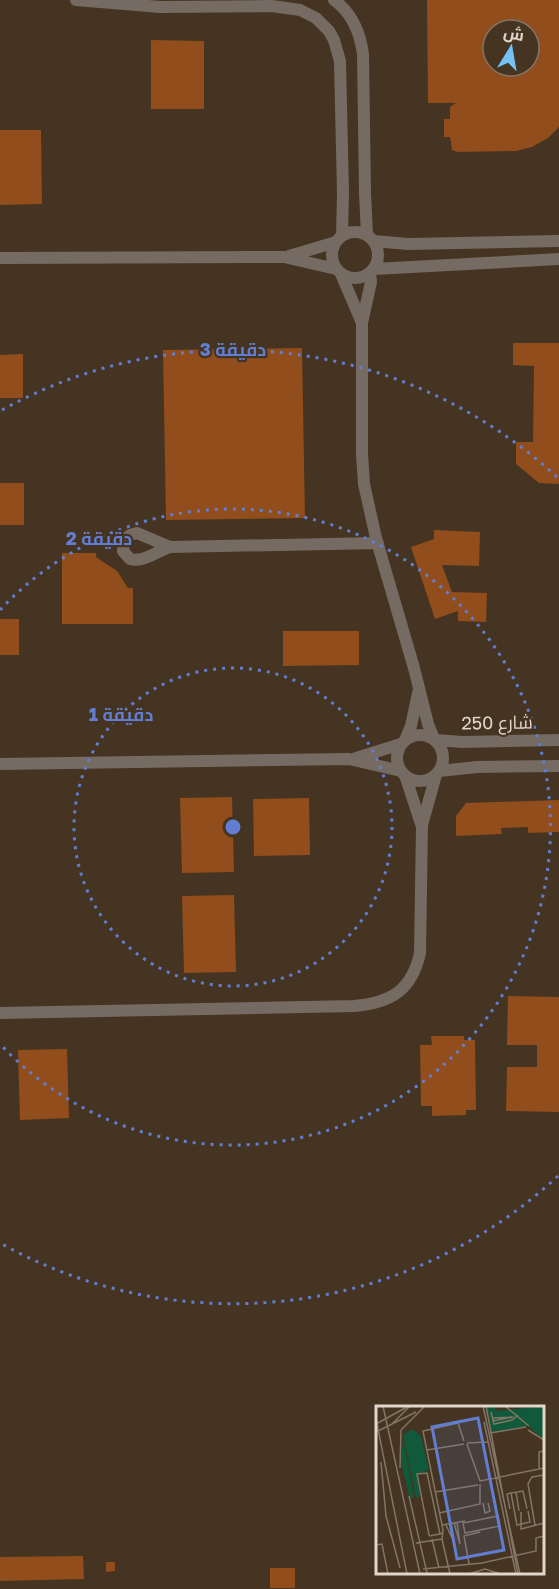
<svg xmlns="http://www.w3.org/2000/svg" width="559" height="1589" font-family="'Golos Text',Cairo,sans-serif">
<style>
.building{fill:#914d1b;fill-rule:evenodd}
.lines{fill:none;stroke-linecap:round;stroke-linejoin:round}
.street{stroke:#756b63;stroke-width:12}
.ring{fill:none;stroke:#627ed3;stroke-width:3;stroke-dasharray:3 6}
.labels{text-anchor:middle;stroke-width:4.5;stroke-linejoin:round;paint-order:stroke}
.street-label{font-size:18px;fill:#e1d6cb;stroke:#443421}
.inset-road{fill:none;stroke:#837565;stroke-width:1.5}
.view{fill:#627ed3;fill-opacity:0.15;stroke:#627ed3;stroke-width:3}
.inset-edge{fill:none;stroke:#e1d6cb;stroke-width:3}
.centre{fill:#627ed3;stroke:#443421;stroke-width:3}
.ring-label{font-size:18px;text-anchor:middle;font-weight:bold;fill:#627ed3;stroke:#443421;stroke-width:4.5;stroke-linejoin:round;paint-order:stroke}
</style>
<rect width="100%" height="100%" fill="#443421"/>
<path class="building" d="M427,0H559V127L548,138L532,147L516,151L458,152L452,150L450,137H444V119H450V107L456,103H428ZM493,30H529V66H493Z
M151,40L204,41V109H151Z
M0,130H41L42,204L0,205Z
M513,343H559V484L539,483L516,464V442H533L534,366L513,365Z
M302,348L305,518L166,520L163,350Z
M23,354V398H0V355Z
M0,483H24V525H0Z
M434,530L480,532L479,566L442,565L452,592L487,593L486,622L458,621V611L435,619L411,547L434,539Z
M62,553H96V557L117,571L128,588H133V624H62Z
M0,619H19V655H0Z
M283,631H359V665L283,666Z
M232,797L234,872L182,873L180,798Z
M309,798L310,855L254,856L253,799Z
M559,800V832L528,833V827L501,828L502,834L456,836V816L466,803Z
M234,895L236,972L184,973L182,896Z
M508,996L559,997V1112L506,1111L507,1067H537V1045H507Z
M431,1036H464V1040H475L476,1110H466V1115L432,1116V1106H421L420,1045H432Z
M67,1049L69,1118L20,1120L18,1050Z
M83,1556L84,1579L0,1581V1557Z
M106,1562H115V1571L106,1572Z
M270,1568H295V1588H270Z"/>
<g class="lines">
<path class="street" d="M76,0L160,7L272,6L300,10L316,18L329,31L334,40L340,61L343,193L342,236
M334,0C352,13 360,32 363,54L365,193L367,235
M332 255a23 23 0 1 1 46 0a23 23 0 1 1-46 0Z
M373,241L408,244L559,241
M289,256L336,242
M0,258L284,257L336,269
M374,269L559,259
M370,273L371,282L362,323V454L364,484L376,538L414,668L428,724L434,739
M341,274L362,323
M137,533L170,547C157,551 143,563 130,559L123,551L124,540L130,535Z
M170,547L378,543
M397 758a23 23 0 1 1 46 0a23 23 0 1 1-46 0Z
M405,740L411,726L418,693
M436,740L462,742L559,740
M356,758L401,744
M0,764L349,759L401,771
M439,771L477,767L559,766
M405,775L421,824
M0,1013L354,1006C391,1003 412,990 420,953L422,825L436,775"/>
</g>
<g class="ring">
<circle cx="233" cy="827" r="159"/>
<path d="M0 610A318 318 0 1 1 0 1044"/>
<path d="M558 1176A477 477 0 0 1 2 1244M2 410A477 477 0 0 1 558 478"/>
</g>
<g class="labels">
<g class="street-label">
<text transform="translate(497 723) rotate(-1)" y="6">شارع 250</text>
</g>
</g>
<g transform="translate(376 1406)">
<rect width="168" height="168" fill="#443421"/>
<path d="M111,0H118L120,5L168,0V34L152,20L115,26ZM36,23L45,30L53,64L41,68L44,90L40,92L27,29ZM27,32L38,91L34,93L25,57Z" fill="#10593a"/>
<path class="inset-road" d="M7,0L44,168M107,0L144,168M110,0L142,168M129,0L153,20M115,6L118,18L136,14L142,9M116,12L137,11M0,13L31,168M116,15L137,11M108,16L140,168M0,18L31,1M16,18L34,0M152,24L168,34M0,26L40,6M114,27L150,21M91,37L112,36M91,38L104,75M51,44L88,38M5,56L10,110L24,162M24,62L25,24L49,0M163,63V46L168,45M104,75L168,62M59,86L102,79M140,86L143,105M33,90L51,167M107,97L109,107L114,105L112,97M134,103L131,88L135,87M151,103L147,85L135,87L141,119L154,116L152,105M145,106V123L168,117M63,107L104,98V78M122,110L124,120L89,127L87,117ZM78,117L84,138L81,116M66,119L89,115M70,119L76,132L74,118M159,119L152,78L156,71L168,69M64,128L51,67L41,68L53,129L54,130L58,129L64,128L66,127M56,133L63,162M66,133L74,168M40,137L66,133L67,124L47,25L82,17L88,35M0,139L6,138L12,168M93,158L88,130L104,126M47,163L106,157L160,145V132L168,130M93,168L109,163L125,168"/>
<path class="view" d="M102,12L128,144L81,153L56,21Z"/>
<rect width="168" height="168" class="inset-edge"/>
</g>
<circle cx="233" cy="827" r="9" class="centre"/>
<g class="ring-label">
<text x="233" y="356">3 دقيقة</text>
<text x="99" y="545">2 دقيقة</text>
<text x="121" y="721">1 دقيقة</text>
</g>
<g transform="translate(511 48) rotate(11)"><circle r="28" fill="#443421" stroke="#837565" stroke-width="1.5"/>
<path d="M0-4.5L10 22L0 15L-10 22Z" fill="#73c1f5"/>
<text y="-9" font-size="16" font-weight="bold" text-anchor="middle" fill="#e1d6cb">ش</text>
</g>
</svg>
